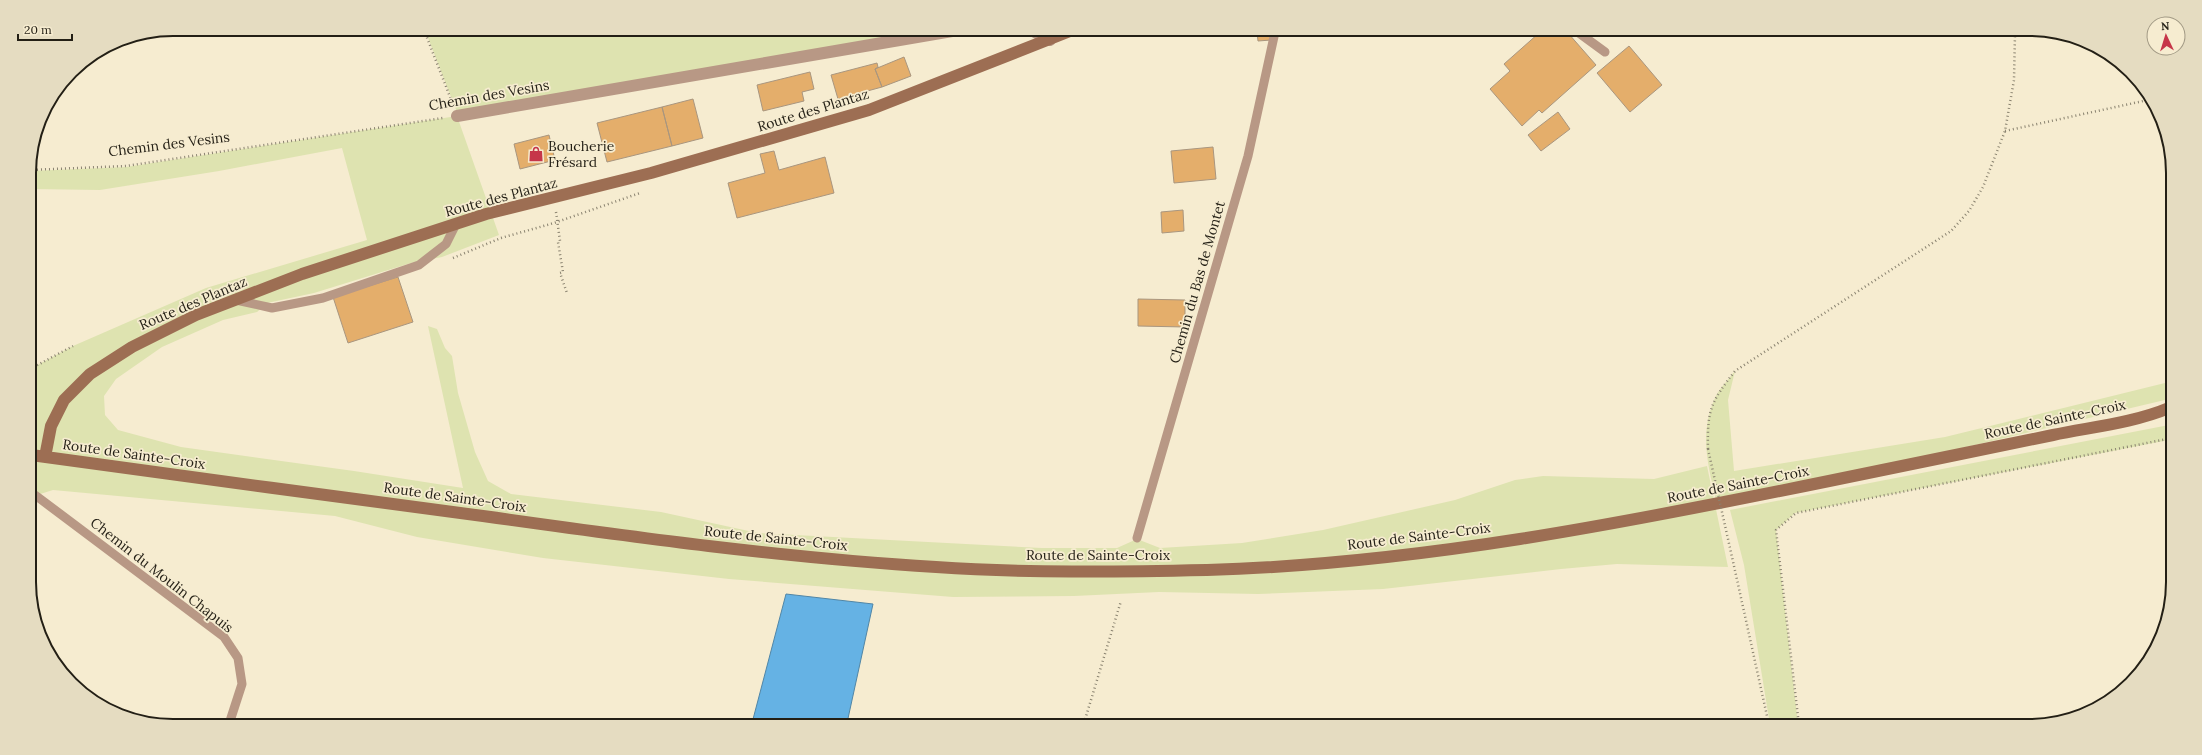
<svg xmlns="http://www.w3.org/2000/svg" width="2202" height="755" font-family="Lora,serif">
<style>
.green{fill:#dee3b0}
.water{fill:#65b2e4;stroke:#5186a6}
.building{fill:#e4ae6b;stroke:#a9967f}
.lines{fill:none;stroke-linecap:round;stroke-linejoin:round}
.path{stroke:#8a8370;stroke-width:2.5;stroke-dasharray:1 3;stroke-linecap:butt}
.lane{stroke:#b89885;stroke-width:9}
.street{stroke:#b89885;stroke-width:12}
.secondary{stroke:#9d6e53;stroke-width:12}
.path-bridge{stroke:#8a8370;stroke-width:2.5;stroke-dasharray:1 3;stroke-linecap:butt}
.labels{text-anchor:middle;stroke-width:3.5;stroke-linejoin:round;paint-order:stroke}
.street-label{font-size:14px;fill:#231f15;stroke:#f6ecd0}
.poi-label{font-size:14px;fill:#231f15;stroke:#f6ecd0;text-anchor:start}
.rim{fill:none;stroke:#231f15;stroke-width:2}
</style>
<rect width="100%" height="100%" fill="#f6ecd0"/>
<path class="green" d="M425,30L945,31L458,115Z
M457,116L499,235L442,257L411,263L314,293L267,303L257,312L223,320L162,347L116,379L104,396L105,415L118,430L181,447L354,471L463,488L428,326L437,329L445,348L452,356L458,393L475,452L488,481L511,494L661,512L758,533L1042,548H1117L1137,539L1160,548L1242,543L1323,530L1455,500L1515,480L1543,476L1654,479L1707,466L1728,567L1617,564L1561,569L1383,589L1258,594L1159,592L1074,596L953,597L729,579L543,558L417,537L335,516L53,490L37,495H31L30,369L73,346L206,288L367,240L342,148L219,171L100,190L29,189V171L126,167Z
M1735,371L1728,400L1734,471L1945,437L2169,382V399L1810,484L1716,500C1708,465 1699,434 1715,398C1719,389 1729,379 1735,371Z
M2169,425V440L1795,513L1776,530L1798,725H1770L1744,565L1730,510Z"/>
<path class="water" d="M786,594L873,604L847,723H752Z"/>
<path class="building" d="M1257,32H1270L1271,40L1258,41Z
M1539,33H1568L1596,65L1542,113L1539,110L1522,126L1490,89L1510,71L1504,64Z
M1629,46L1662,85L1630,112L1597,73Z
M904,57L911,76L882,87L875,69Z
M877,63L878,67L875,69L882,87L838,99L831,75Z
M810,72L814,89L802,92L804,101L763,111L757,85Z
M693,99L703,138L672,146L662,107Z
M662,107L672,146L607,162L597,123Z
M1558,112L1570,129L1541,151L1528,135Z
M549,135L555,160L520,169L514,144Z
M1213,147L1216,179L1174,183L1171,151Z
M774,151L779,170L825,157L834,193L737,218L728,183L765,173L760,154Z
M1183,210L1184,231L1162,233L1161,212Z
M398,277L413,322L348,343L333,297Z
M1138,299L1185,300V327L1138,326Z"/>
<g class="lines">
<path class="path" d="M424,30L452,102
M2005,131L2148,100
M29,170L126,166L443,118
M556,212L560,241L558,242L563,272L560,273L567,293
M453,258L501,238L554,223L640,193
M30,369L73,346
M1708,449C1707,409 1711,402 1735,371L1951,231L1969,211L1983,187L2005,131L2014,80L2015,34
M1734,566L1769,725
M1084,723L1121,601
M1799,725L1776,530L1796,513L2167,439"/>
<path class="lane" d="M1579,33L1605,52
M236,300L272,308L323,298L419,265L446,244L456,224
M31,495H35L224,637L238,658L242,684L230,721
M1137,538L1248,156L1275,32"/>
<path class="street" d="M1033,31L1050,40
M457,116L952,31"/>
<path class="secondary" d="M31,455C182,476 332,496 483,516C633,537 784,558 936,567C1026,573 1117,572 1207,570C1417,564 1624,523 1829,481C1904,466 1978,450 2053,435C2091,427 2133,423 2169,408
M45,457L51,426L64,400L90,374L132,347L196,315L302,274L486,214L651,173L869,110L1070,31"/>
<path class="path-bridge" d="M1708,449L1734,566"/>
</g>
<defs>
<g id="shop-bare" transform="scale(1.2)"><path d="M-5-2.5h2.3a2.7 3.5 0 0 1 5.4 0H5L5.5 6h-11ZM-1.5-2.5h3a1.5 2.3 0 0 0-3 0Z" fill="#c63649" stroke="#f6ecd0" stroke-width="2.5" paint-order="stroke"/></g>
</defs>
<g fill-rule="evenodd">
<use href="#shop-bare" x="536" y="154"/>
</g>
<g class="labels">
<g class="street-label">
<text transform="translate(489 95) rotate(-10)" y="5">Chemin des Vesins</text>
<text transform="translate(813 110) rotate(-17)" y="5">Route des Plantaz</text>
<text transform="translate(169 144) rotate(-7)" y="5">Chemin des Vesins</text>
<text transform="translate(501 197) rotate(-15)" y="5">Route des Plantaz</text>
<text transform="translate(1197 282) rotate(-74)" y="5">Chemin du Bas de Montet</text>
<text transform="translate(193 303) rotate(-23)" y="5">Route des Plantaz</text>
<text transform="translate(2055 419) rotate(-12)" y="5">Route de Sainte-Croix</text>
<text transform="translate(134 454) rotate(8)" y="5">Route de Sainte-Croix</text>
<text transform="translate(1738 484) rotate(-11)" y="5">Route de Sainte-Croix</text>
<text transform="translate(455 497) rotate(8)" y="5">Route de Sainte-Croix</text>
<text transform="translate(1419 536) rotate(-7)" y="5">Route de Sainte-Croix</text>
<text transform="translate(776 538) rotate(6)" y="5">Route de Sainte-Croix</text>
<text x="1098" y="560">Route de Sainte-Croix</text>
<text transform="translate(162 575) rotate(38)" y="5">Chemin du Moulin Chapuis</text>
</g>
<g class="poi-label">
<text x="548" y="151">Boucherie<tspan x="548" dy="16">Frésard</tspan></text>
</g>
</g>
<path d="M0 0H2202V755H0ZM173 36H2029A137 137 0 0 1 2166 173V582A137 137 0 0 1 2029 719H173A137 137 0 0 1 36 582V173A137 137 0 0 1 173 36Z" fill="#e5dcc1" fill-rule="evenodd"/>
<path class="rim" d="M173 36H2029A137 137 0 0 1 2166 173V582A137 137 0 0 1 2029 719H173A137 137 0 0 1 36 582V173A137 137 0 0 1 173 36Z"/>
<g transform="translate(2166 36) rotate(356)"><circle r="19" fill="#f6ecd0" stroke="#a29a85"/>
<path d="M0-3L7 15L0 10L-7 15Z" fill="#c63649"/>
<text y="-6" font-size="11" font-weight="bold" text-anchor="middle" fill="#231f15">N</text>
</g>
<path d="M18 34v6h54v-6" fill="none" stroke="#231f15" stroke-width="2"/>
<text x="24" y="34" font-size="12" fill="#231f15" stroke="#f6ecd0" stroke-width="3" paint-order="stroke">20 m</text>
</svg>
